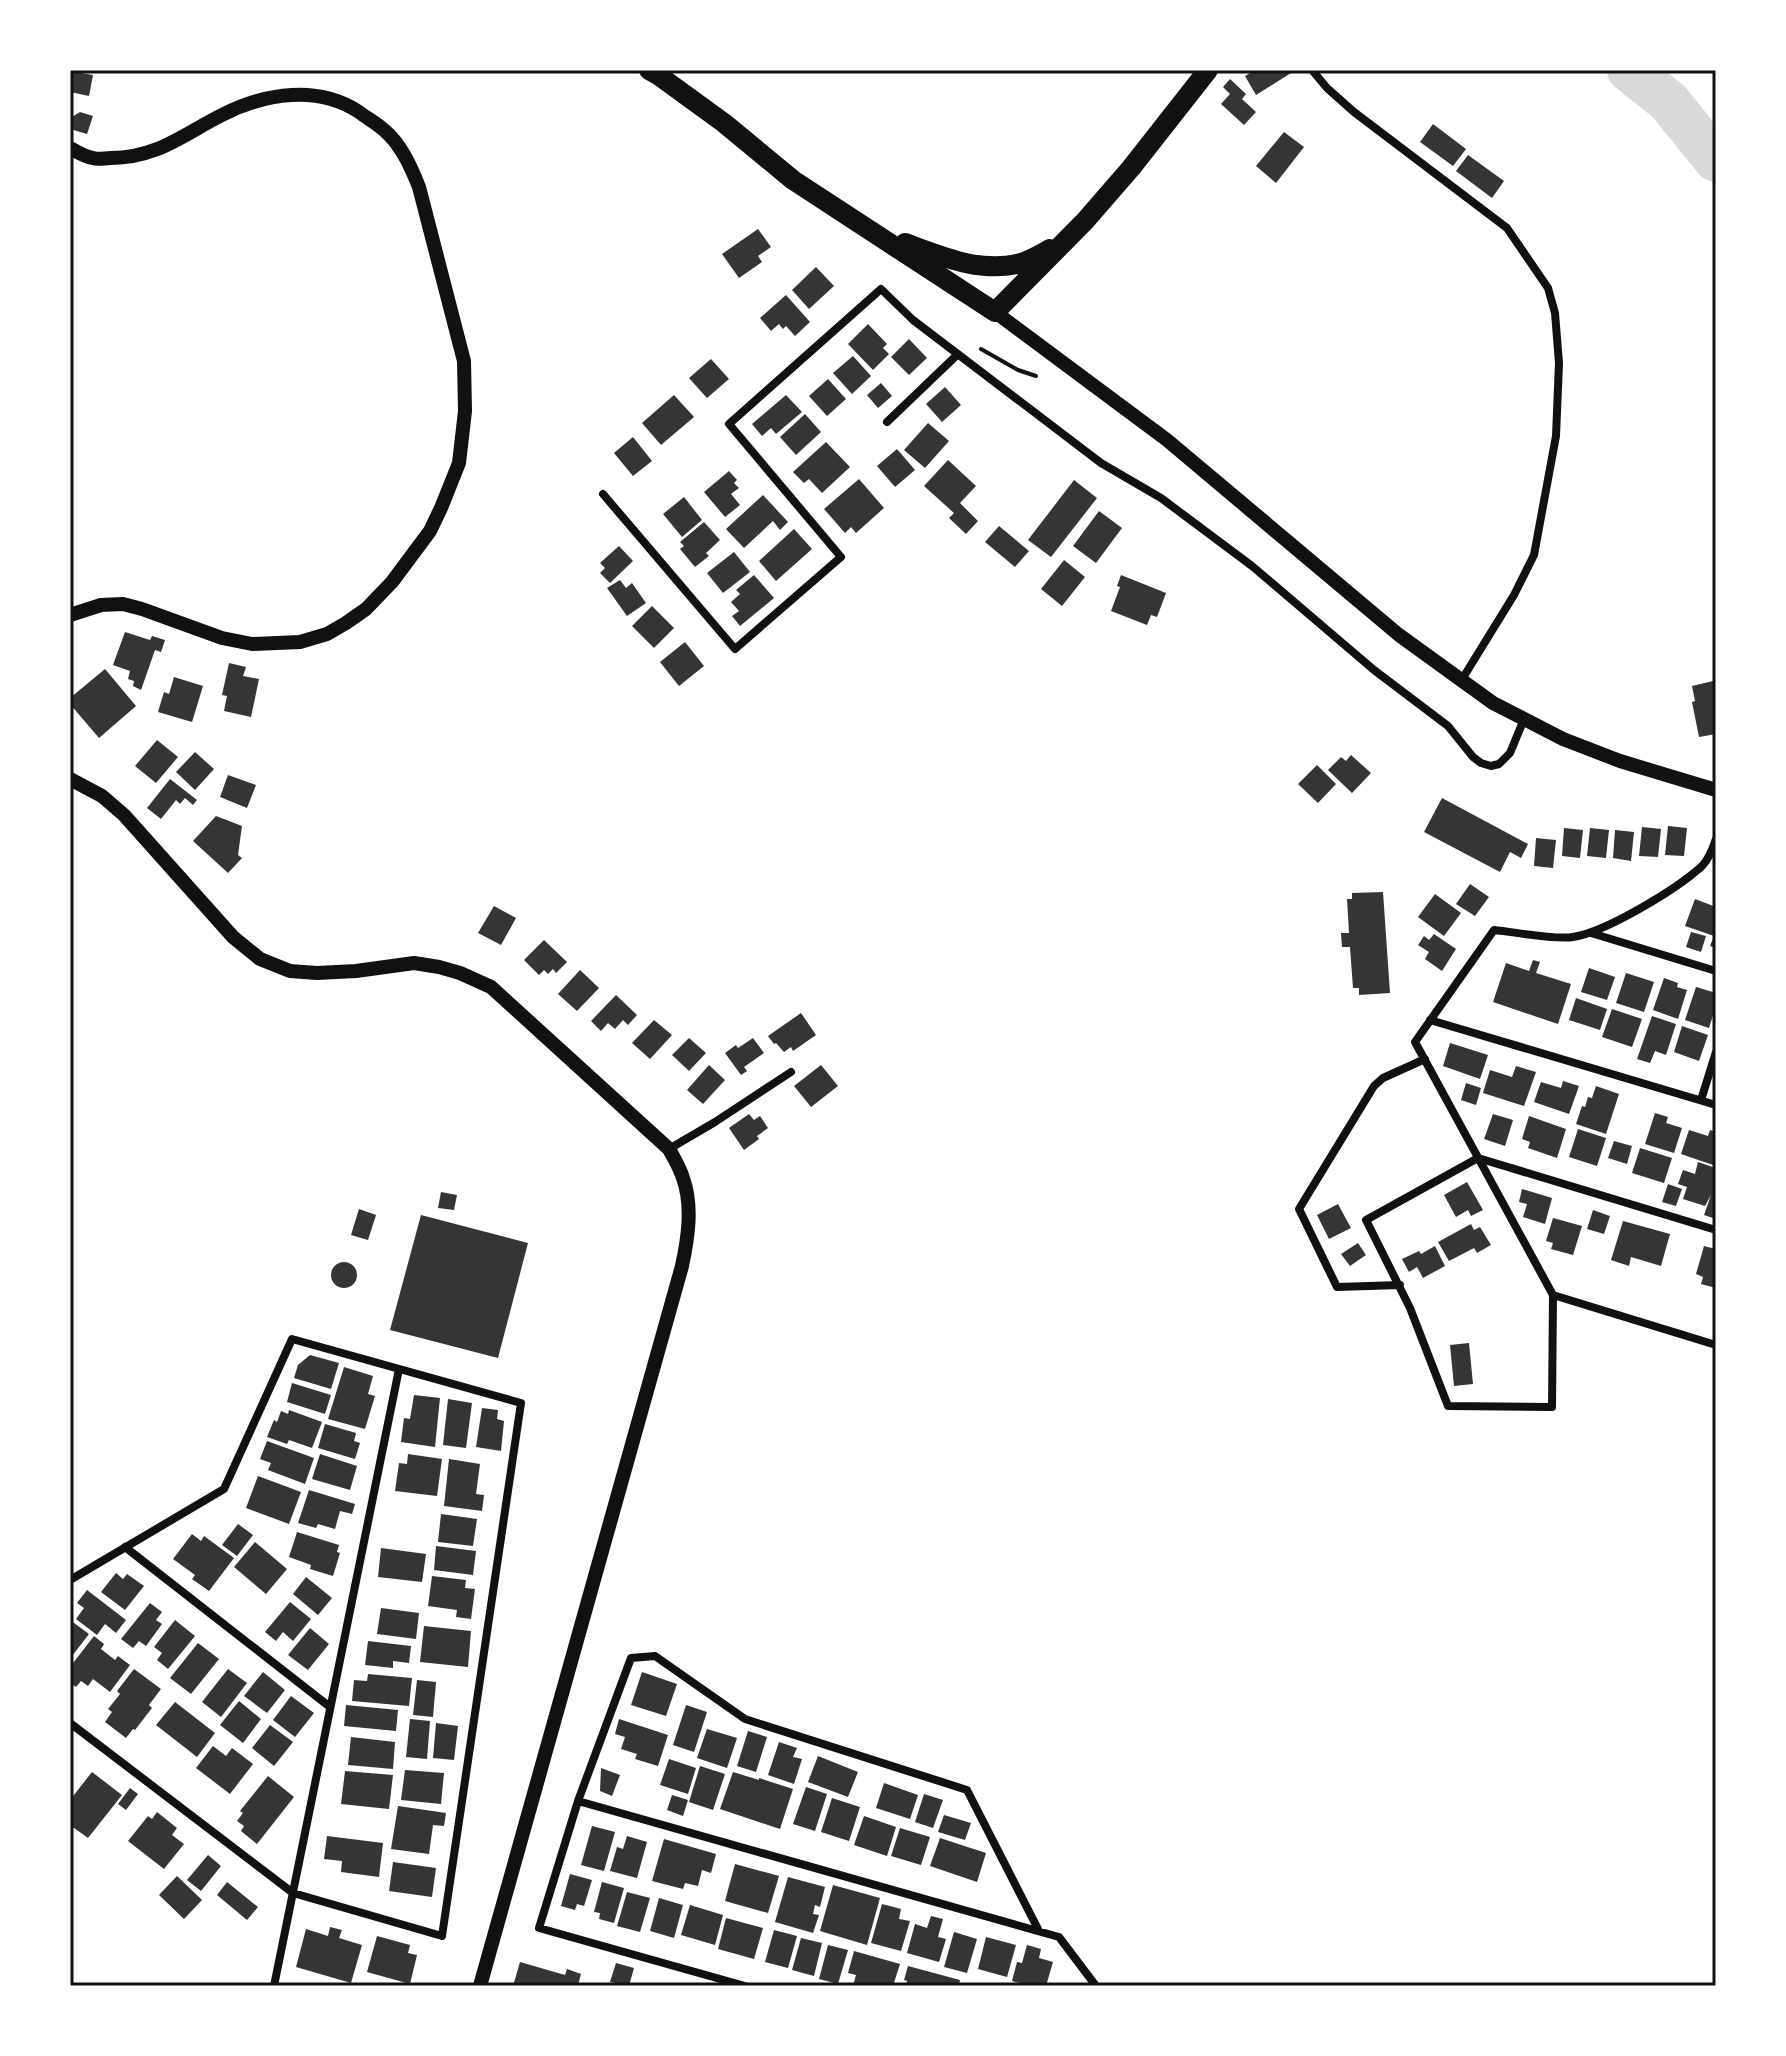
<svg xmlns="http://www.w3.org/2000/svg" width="1786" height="2056" font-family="'Public Sans',sans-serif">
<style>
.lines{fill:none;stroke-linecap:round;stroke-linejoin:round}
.river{stroke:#d9d9d9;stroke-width:44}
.building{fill:#353535}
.path{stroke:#111;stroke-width:4}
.minor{stroke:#111;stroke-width:8}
.tertiary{stroke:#111;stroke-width:14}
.primary{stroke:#111;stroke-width:20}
.neatline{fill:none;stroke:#111;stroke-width:3}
</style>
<rect width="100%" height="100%" fill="#fff"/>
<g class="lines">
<path class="river" d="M1629,70L1668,101L1716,160"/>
</g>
<path class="building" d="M1255,70H1289L1291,73L1256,95L1245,76Z
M70,71L93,75L89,96L70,92Z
M1230,79L1246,94L1242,99L1256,112L1244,125L1221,104L1230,94L1223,87Z
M80,112L93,116L87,134L70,129L72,117Z
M1433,124L1466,149L1453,166L1420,142Z
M1284,132L1304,147L1276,183L1256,166Z
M1468,155L1504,181L1492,198L1456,171Z
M758,229L771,247L758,256L762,262L739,278L722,254Z
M816,267L834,286L809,309L792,290Z
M786,295L810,322L795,336L786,326L783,329L779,324L771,331L760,318Z
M868,324L887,344L883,348L889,354L873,370L848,344Z
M909,339L927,358L909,375L891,357Z
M853,356L871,376L852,394L833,373Z
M711,359L729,379L707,398L689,378Z
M828,379L846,399L827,416L809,396Z
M881,383L892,396L878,408L867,395Z
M945,387L961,405L942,422L926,404Z
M674,395L694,417L661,445L642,423Z
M786,395L802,412L776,434L771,428L762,436L752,424Z
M805,414L821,432L796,455L780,437Z
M928,423L949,441L925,468L904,450Z
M633,437L652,461L633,476L614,453Z
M826,442L850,467L822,493L809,479L804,483L793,472Z
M897,449L915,470L895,487L877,466Z
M948,460L976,486L960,503L978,521L966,534L949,518L954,513L924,486Z
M729,471L737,480L734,483L739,488L731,494L740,505L725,517L704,492Z
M859,479L884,508L856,533L851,527L845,533L824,509Z
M1074,480L1097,498L1051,557L1028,540Z
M763,495L788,522L780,530L773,521L744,548L726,529Z
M684,497L702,520L682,537L663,514Z
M1099,511L1122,528L1096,563L1073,546Z
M704,522L720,540L706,553L709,556L695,567L680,549L684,546L680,542Z
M999,526L1029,551L1015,567L985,542Z
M794,529L812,549L776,581L759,561Z
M619,546L633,561L610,583L600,573L605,568L600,563Z
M734,552L750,572L723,593L707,573Z
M1064,560L1085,577L1062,606L1041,589Z
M754,575L774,598L740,626L732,616L739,611L731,602L740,594L736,590Z
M1121,575L1166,593L1157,617L1151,615L1147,625L1111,611L1120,587L1117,586Z
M620,580L626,588L632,583L646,603L627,616L607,588Z
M652,606L674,628L654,648L632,626Z
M125,632L150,640L152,636L165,640L161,652L155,650L141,690L133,686L134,681L128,679L130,671L113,665Z
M685,642L704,666L679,686L660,662Z
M229,663L246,667L243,676L259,679L251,717L224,711L227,696L222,695Z
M105,669L136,706L99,738L70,704V698Z
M174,677L203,686L192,722L158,712L164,692L169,694Z
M1713,681L1716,694V734L1699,737L1692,702L1695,701L1692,686Z
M157,740L178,757L156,783L135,766Z
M195,752L214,769L195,790L176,772Z
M1351,755L1371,773L1352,793L1328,770L1341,757L1346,761Z
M1317,765L1336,784L1318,803L1298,784Z
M228,775L256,785L247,808L220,797Z
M170,779L197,800L193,805L185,798L180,804L176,800L161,819L147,808Z
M1442,798L1528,844L1521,858L1510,852L1500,872L1424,832Z
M216,816L242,826L238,855L242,858L228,873L193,841Z
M1668,826L1687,828L1684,856L1665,855Z
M1642,827L1661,829L1658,857L1639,856Z
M1564,828L1583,830L1580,858L1562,856Z
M1590,828L1609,830L1606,858L1587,856Z
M1615,830L1634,832L1631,861L1613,858Z
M1536,838L1556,840L1553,868L1534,866Z
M1470,884L1489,897L1475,916L1456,904Z
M1383,892L1390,993L1359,995V988H1353L1350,947H1342L1341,933H1349L1347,899H1352V893Z
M1435,894L1461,913L1444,936L1418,917Z
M1695,899L1716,907V948L1710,946L1714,936L1685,926Z
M494,906L516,918L501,945L478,933Z
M1691,932L1706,936L1701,952L1686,947Z
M1434,934L1456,949L1442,971L1425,959L1429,952L1418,945L1424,936L1429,940Z
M544,940L567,962L556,973L553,969L548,974L544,970L539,975L524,960Z
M1533,960L1540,962L1536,973L1571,984L1558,1024L1493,1002L1506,963L1529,971Z
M1589,968L1615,977L1607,1000L1581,992Z
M580,970L599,988L577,1011L558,994Z
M1626,973L1654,982L1644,1012L1616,1003Z
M1664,978L1678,983L1677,987L1687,990L1678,1019L1653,1010Z
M1696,987L1716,993V1006L1709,1028L1685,1020Z
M616,995L637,1015L628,1025L623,1020L615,1029L608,1023L601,1031L591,1021Z
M1576,998L1607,1009L1600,1030L1569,1020Z
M1612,1009L1642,1019L1632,1047L1602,1037Z
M801,1013L816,1035L793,1051L791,1047L784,1052L776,1043L774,1044L768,1036Z
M1652,1016L1676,1024L1666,1055L1655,1051L1650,1063L1637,1059Z
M654,1020L672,1035L650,1059L632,1043Z
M1682,1026L1708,1035L1699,1061L1674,1052Z
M689,1038L706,1053L689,1071L672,1055Z
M753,1038L764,1053L744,1067L747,1071L741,1075L725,1053L736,1045L738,1048Z
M1450,1043L1488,1055L1480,1079L1443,1066Z
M709,1065L725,1080L703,1104L687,1090Z
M821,1065L838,1086L811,1107L794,1086Z
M1516,1066L1536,1072L1524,1106L1483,1093L1490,1070L1512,1077Z
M1563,1081L1579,1086L1569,1114L1534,1102L1541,1082L1561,1088Z
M1466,1083L1481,1088L1476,1105L1461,1100Z
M1596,1086L1619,1094L1606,1134L1576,1124L1582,1106L1585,1107L1588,1097L1592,1098Z
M1655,1113L1668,1117L1666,1123L1682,1128L1674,1153L1645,1144Z
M749,1114L754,1120L760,1116L768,1128L757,1136L759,1139L744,1150L729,1128Z
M1493,1114L1513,1120L1505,1146L1484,1139Z
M1529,1116L1566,1129L1557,1158L1528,1148L1530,1142L1522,1139Z
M1578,1129L1606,1138L1597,1166L1569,1157Z
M1689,1130L1708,1136L1710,1130L1716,1132V1155L1713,1165L1681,1154Z
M1614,1141L1632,1146L1627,1164L1608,1158Z
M1640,1148L1672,1158L1664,1183L1632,1173Z
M1698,1162L1716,1168V1219L1704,1215L1711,1195L1705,1206L1683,1199L1687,1187L1678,1184L1683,1170L1695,1174Z
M1467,1182L1483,1210L1471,1216L1468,1210L1456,1217L1444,1195Z
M1668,1184L1682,1189L1676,1206L1662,1202Z
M1522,1189L1552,1198L1545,1224L1523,1217L1527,1204L1519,1202Z
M441,1192L457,1195L454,1210L438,1208Z
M1338,1204L1351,1228L1329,1239L1317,1215Z
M359,1209L376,1215L368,1240L351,1235Z
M1593,1210L1610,1216L1604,1234L1587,1229Z
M421,1215L528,1243L498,1358L390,1330Z
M1553,1218L1582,1226L1573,1255L1551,1249L1553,1243L1546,1241Z
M1623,1221L1670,1234L1661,1266L1631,1257L1629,1266L1611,1260Z
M1471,1224L1474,1230L1480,1227L1491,1245L1477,1253L1474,1248L1449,1261L1438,1242Z
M1358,1243L1366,1255L1350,1266L1341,1254Z
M1435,1246L1445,1266L1423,1278L1417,1267L1409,1272L1402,1259L1419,1251L1421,1254Z
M1704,1246L1716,1249V1288L1701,1284L1703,1277L1696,1274Z
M331 1275a13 13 0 1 1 26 0a13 13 0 1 1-26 0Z
M1469,1343L1473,1384L1454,1386L1450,1345Z
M310,1355L339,1363L331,1389L294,1378L298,1365Z
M344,1367L373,1376L368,1394L375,1396L365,1429L328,1419Z
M292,1383L331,1395L325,1414L287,1402Z
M414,1395L440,1398L435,1447L401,1442L404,1418L410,1419Z
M448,1399L472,1403L466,1448L443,1445Z
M482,1408L498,1410L497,1419L504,1421L501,1451L476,1447Z
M289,1410L322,1422L312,1448L289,1440L287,1444L267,1437L274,1420L277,1422L281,1411L288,1414Z
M325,1424L356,1433L354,1441L360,1443L355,1459L318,1448Z
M267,1441L314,1458L305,1484L268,1470L271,1463L260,1459Z
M320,1454L357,1466L350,1490L312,1479Z
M408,1454L442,1459L437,1496L395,1491L399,1463L407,1464Z
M449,1459L480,1464L476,1494L484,1495L482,1511L444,1506Z
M258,1476L301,1492L289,1524L246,1508Z
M309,1490L355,1504L352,1514L340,1511L335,1529L318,1524L316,1528L298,1523Z
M441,1514L477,1519L473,1546L438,1542Z
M238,1524L253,1535L237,1556L222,1545Z
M297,1532L339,1545L337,1552L340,1553L333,1576L310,1569L311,1565L289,1557Z
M192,1534L201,1541L204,1536L234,1558L209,1591L192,1579L195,1575L173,1559Z
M255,1542L287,1569L266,1594L234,1567Z
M436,1546L476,1551L473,1575L434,1570Z
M381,1548L426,1554L422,1582L378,1577Z
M116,1573L123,1579L127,1574L144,1586L125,1610L101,1592Z
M432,1576L466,1580L465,1588L475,1589L471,1619L456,1617L457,1610L428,1606Z
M306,1577L332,1598L318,1615L293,1594Z
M87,1590L126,1620L116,1633L105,1624L97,1635L76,1619L84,1608L77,1603Z
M290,1602L311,1619L293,1641L283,1632L276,1641L265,1632Z
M150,1603L162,1612L156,1620L162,1624L146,1646L139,1641L133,1648L121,1639Z
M381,1608L419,1613L416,1639L377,1634Z
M70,1620L89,1634L72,1656L70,1654Z
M175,1620L195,1636L168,1669L157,1660L162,1653L154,1647Z
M424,1626L471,1631L468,1667L420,1662Z
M310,1628L329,1644L308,1670L288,1655Z
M94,1636L104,1644L101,1649L115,1660L118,1656L130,1665L110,1692L93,1679L88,1686L81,1681L76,1687L70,1683V1667Z
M368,1641L411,1646L409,1663L393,1661V1668L365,1665Z
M198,1643L219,1659L191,1694L170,1678Z
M134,1669L161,1689L149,1705L152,1708L135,1730L133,1729L126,1738L105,1722L112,1712L108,1709L120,1694L117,1691Z
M228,1669L247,1683L221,1717L202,1702Z
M263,1672L285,1690L267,1713L244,1696Z
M642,1672L677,1684L666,1716L631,1705Z
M368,1674L412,1678L409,1706L352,1701L354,1680L367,1681Z
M417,1680L436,1682L433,1717L413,1715Z
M291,1696L314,1713L295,1737L273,1720Z
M239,1701L261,1719L243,1743L220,1725Z
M175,1702L215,1733L197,1757L156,1725Z
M346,1705L398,1710L396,1731L344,1726Z
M686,1705L707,1712L694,1752L673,1745Z
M410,1719L430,1721L427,1759L406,1757Z
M619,1719L668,1735L658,1766L635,1759L637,1754L621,1749L625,1737L615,1734Z
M436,1723L458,1726L454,1760L433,1758Z
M270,1725L293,1742L274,1766L252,1748Z
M707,1729L737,1738L727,1768L697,1758Z
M748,1731L767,1737L756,1772L737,1766Z
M351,1737L395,1742L393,1769L348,1765Z
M779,1742L797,1748L793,1757L802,1759L794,1784L768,1775Z
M213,1746L226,1756L232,1748L253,1764L230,1794L196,1768Z
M818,1756L858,1772L848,1797L808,1782Z
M669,1759L696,1768L688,1794L660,1785Z
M700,1766L725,1774L713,1810L689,1802Z
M601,1768L620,1775L612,1796L600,1791Z
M405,1770L444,1773L441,1804L401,1800Z
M345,1771L393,1775L389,1809L341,1804Z
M92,1772L122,1795L88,1838L70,1825V1800Z
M733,1772L759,1780V1778L793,1789L780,1829L720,1809Z
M268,1776L294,1797L257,1844L241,1831L244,1826L237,1821L243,1813L240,1811Z
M884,1783L918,1795L910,1819L876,1808Z
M806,1787L827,1794L815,1831L793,1824Z
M130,1788L138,1794L126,1810L118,1804Z
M924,1794L943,1800L933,1828L915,1822Z
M672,1795L688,1800L683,1816L667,1810Z
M832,1798L860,1807L849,1841L821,1832Z
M398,1806L446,1813L444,1826L433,1825L429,1854L391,1849Z
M157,1812L177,1828L172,1835L184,1844L164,1869L128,1841L148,1816L152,1819Z
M944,1815L971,1823L965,1840L938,1832Z
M864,1816L896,1827L887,1856L854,1845Z
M592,1826L615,1832L604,1871L581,1865Z
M900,1828L930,1837L921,1865L891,1856Z
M327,1836L383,1843L379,1877L341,1872L342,1861L324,1859Z
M627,1836L647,1842L637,1878L610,1871L617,1847L623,1849Z
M940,1838L986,1853L977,1882L930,1866Z
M664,1839L716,1854L711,1873L702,1870L698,1886L685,1883L683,1889L652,1881Z
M208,1855L221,1866L201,1891L187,1880Z
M393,1862L436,1868L432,1897L389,1891Z
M735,1864L779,1876L768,1913L725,1901Z
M570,1874L592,1880L584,1906L577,1904L575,1910L561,1906Z
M177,1876L202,1900L184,1919L159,1895Z
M788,1877L825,1887L820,1907L815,1905L813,1914L819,1915L813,1933L775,1922Z
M227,1882L258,1907L247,1920L217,1895Z
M602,1882L624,1888L614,1923L599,1919L600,1913L594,1912Z
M833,1885L880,1898L867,1945L820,1931Z
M627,1892L650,1898L640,1932L617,1926Z
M659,1898L683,1905L674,1938L650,1931Z
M882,1904L901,1909L899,1919L910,1921L901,1951L871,1943Z
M690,1905L723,1915L715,1945L681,1935Z
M931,1916L943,1919L938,1937L946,1939L939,1962L907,1953L915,1924L927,1928Z
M726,1918L763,1928L754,1959L718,1949Z
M330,1927L342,1930L339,1938L362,1945L351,1983L296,1967L306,1929L328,1936Z
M774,1930L797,1936L788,1968L765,1962Z
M954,1932L977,1939L967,1973L944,1967Z
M377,1936L410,1945L408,1953L417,1955L410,1984L367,1972Z
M986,1937L1016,1945L1007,1977L978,1969Z
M801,1938L822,1943L814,1976L792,1970Z
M828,1945L848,1950L838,1984L819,1979Z
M1027,1945L1041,1949L1039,1958L1053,1962L1046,1986H1030L1012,1981L1017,1962L1022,1963Z
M854,1951L900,1964L893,1986H853L856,1975L848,1973Z
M520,1962L565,1975L567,1969L581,1974L578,1985L513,1986Z
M616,1963L634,1968L629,1986L610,1982Z
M908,1966L960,1980L959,1986H906L907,1981L904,1980Z"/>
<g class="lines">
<path class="path" d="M981,349L1018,370L1036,376"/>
<path class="minor" d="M1312,70L1327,88L1354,112L1507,228L1548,288L1555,313L1559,363L1556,436L1534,555L1514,595L1461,681
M887,422L958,354
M603,494L735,649L841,557L729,424L881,289L913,320L1101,463L1161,498L1252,566L1374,670L1448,726L1473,757L1481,763L1491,766L1499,764L1510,753L1524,719
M1716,839C1713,848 1709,859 1702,866C1677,889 1606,932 1573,937C1554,940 1515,932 1494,930L1415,1042L1553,1295L1716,1345
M1591,933L1716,971
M1430,1020L1716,1105
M1701,1100L1716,1052
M669,1149L715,1122L791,1072
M1400,1285L1337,1287L1299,1209L1374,1086L1383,1078L1425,1059
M1553,1295L1552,1407L1448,1406L1410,1308L1366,1220L1478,1158L1716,1230
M125,1547L330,1707
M70,1580L224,1489L292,1339L521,1403L442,1936L293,1893L70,1723
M578,1801L1059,1937L1096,1986
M274,1986L399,1369
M745,1986L539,1928L578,1801L631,1658L655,1656L745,1719L967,1790L1039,1931"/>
<path class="tertiary" d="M70,148C77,152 85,157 93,158C98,160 105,158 111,158C158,158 185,133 224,114C266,93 318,85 359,112C367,118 376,123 384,130C401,144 411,167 419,187L464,361L465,411L459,463L441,508L430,531L392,582L366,609L346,623L327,634L300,642L252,644L222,638L142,609L123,604L101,605L70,615
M995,312L1167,440L1399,635L1493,703L1563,739L1620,761L1716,790
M70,779L102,796L124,815L233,937L260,959L290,971L317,973L356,971L414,963L439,967L460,973L491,987L669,1149C674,1158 680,1168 683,1178C693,1206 688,1238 682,1266L480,1986"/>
<path class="primary" d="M649,70L658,75L724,123L793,180L995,312L1085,221L1131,168L1208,70
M905,243C941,256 981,274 1021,263C1031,260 1041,254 1050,249"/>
</g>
<rect width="1786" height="2056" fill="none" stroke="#ffffff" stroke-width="144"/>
<rect x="72" y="72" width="1642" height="1912" class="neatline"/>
</svg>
